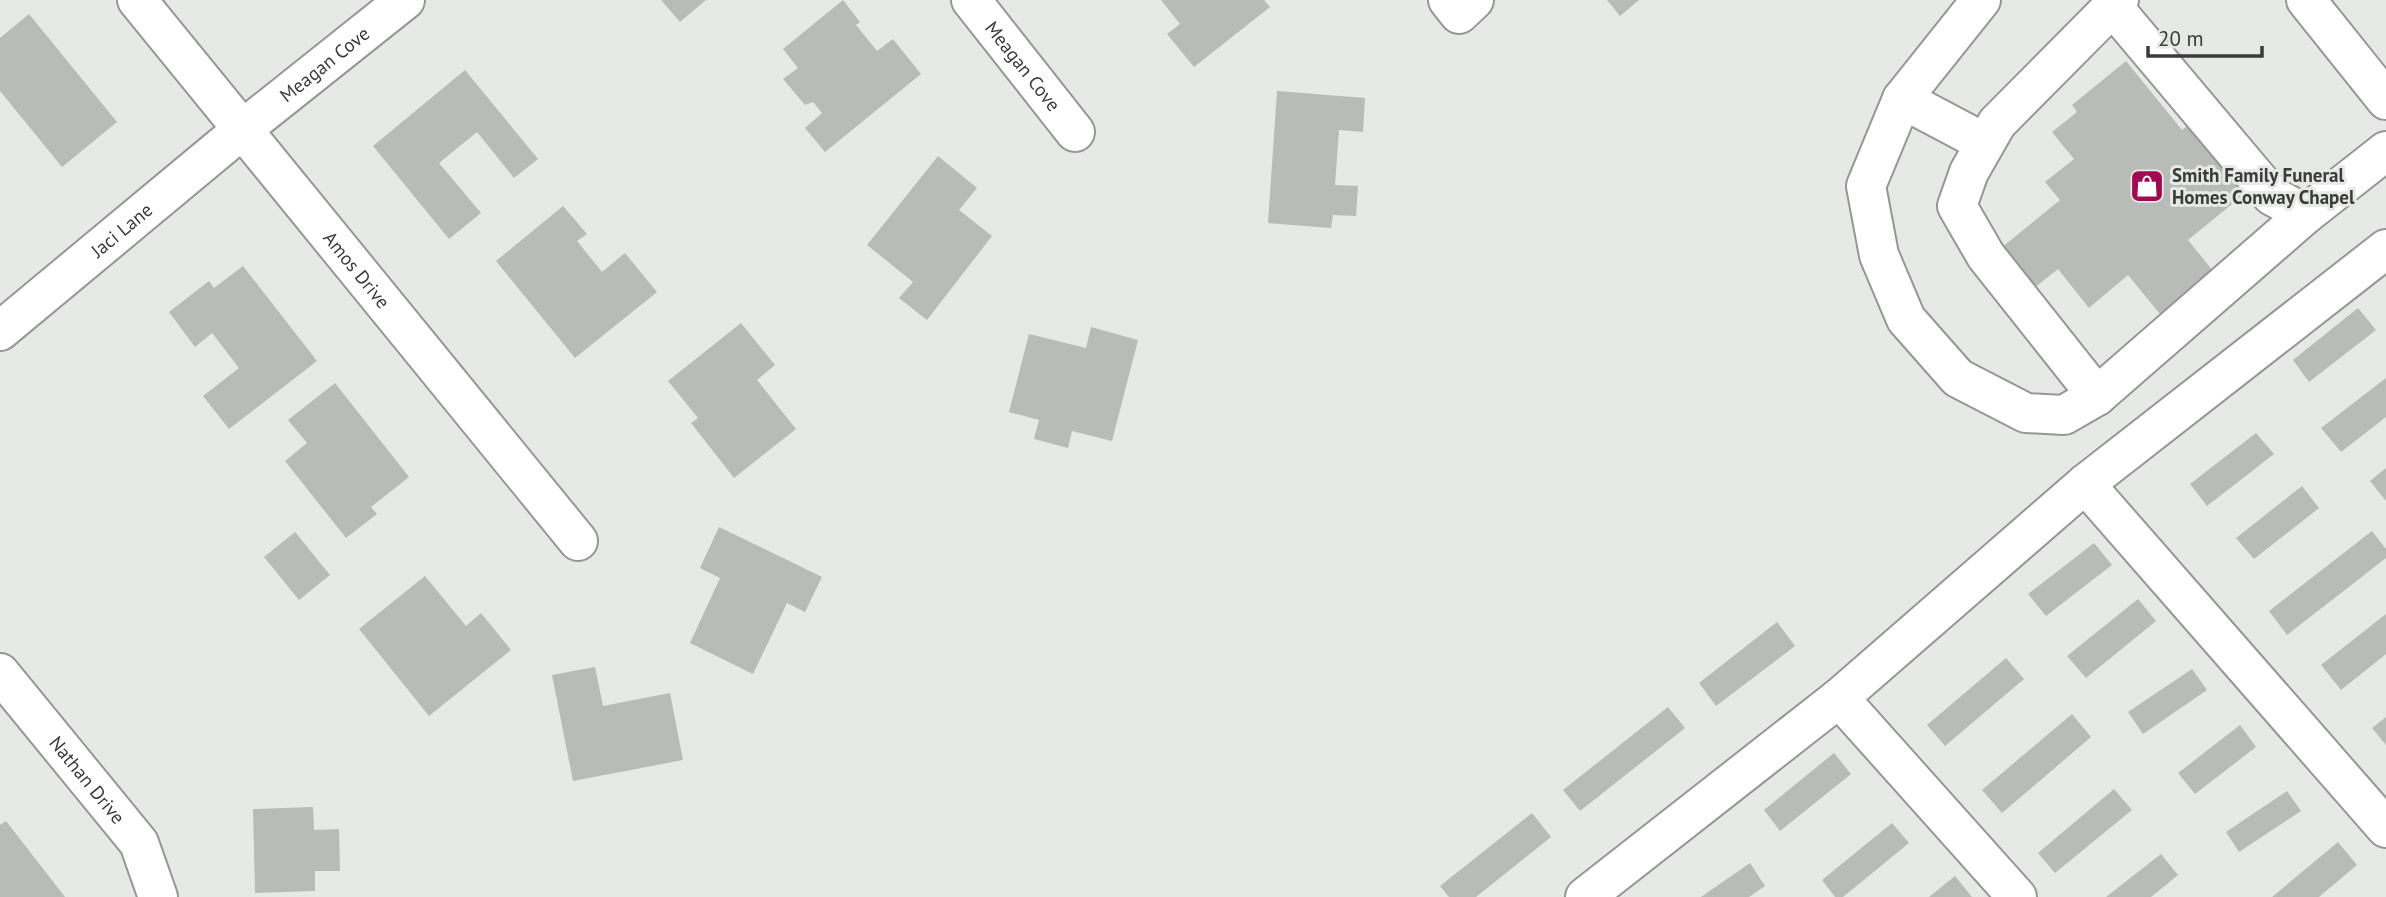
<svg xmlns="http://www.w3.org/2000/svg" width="2386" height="897" font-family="'PT Sans',sans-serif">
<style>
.building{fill:#b9bbb8}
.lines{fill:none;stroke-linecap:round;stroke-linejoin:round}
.minor-casing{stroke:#959795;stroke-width:42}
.minor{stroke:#fff;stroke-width:38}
.labels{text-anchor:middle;stroke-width:6;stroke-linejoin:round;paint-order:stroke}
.street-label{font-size:19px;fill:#3a3b3a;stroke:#e7e9e6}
.poi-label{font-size:19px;font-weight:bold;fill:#3a3b3a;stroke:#e7e9e6;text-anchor:start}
</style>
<rect width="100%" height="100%" fill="#e7e9e6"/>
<path class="building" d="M661,0H706L680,22Z
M843,0L860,22L856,25L877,51L893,39L921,74L825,152L805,128L822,113L813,102L805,105L783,79L798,68L783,49Z
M1161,0H1264L1270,7L1194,67L1167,34L1180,24Z
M1607,0H1639L1620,16Z
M29,14L117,122L62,167L0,91V38Z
M2126,61L2182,130L2188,125L2248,191L2188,240L2213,271L2160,314L2128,275L2089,308L2058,269L2033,289L2001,248L2060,200L2045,182L2074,159L2052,132L2077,112L2072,105Z
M465,70L538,159L514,178L477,132L439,163L481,213L449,239L373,146Z
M1277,91L1365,98L1363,132L1339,130L1335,185L1358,186L1356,216L1333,215L1331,228L1268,223Z
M938,156L977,188L959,210L992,236L927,320L899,298L913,282L867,245Z
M563,206L587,234L577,241L602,272L625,253L657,292L575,358L496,261Z
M243,266L317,361L229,429L203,396L239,368L212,333L195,347L169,312L209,281L214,288Z
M2358,308L2376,330L2309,382L2293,360Z
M741,323L775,365L757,380L796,429L734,478L691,423L698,418L668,381Z
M1091,327L1138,340L1112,441L1072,431L1068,448L1034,439L1039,420L1009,412L1029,334L1086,348Z
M2386,378V417L2341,452L2321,428Z
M335,383L409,477L371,507L377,514L346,538L285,461L307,443L288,420Z
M2256,433L2274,454L2207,506L2190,484Z
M2386,468V501L2370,481Z
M2302,486L2319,508L2254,559L2236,538Z
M719,527L822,577L805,612L787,603L753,674L690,643L720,578L700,568Z
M2372,531L2386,549V558L2287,635L2269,611Z
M295,532L330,575L299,600L264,557Z
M2094,543L2112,565L2046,616L2028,594Z
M425,576L466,626L481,613L511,650L429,716L359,629Z
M2138,599L2156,621L2086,678L2067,656Z
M2386,614V654L2341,690L2321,665Z
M1777,622L1795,646L1716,706L1699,683Z
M2006,658L2024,679L1945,746L1927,725Z
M595,667L603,706L670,693L683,760L573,781L552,675Z
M2192,669L2207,690L2143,734L2128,712Z
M1668,707L1685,728L1580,811L1563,790Z
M2072,714L2091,737L2002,813L1982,790Z
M2386,717V745L2372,728Z
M2240,725L2256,747L2195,794L2178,773Z
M1834,753L1851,774L1780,831L1764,810Z
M2114,789L2132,810L2055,873L2038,853Z
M2287,791L2301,811L2239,852L2226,832Z
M313,807L314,830L339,829L340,871H315V891L255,893L253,809Z
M1532,813L1551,837L1476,897H1449L1440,886Z
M6,821L65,897H0V825Z
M1892,823L1909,843L1843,897H1835L1822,880Z
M2338,842L2357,865L2319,897H2272Z
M2161,854L2178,875L2151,897H2106Z
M1750,863L1765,886L1749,897H1701Z
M1955,876L1972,897H1929Z"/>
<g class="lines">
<g class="minor-casing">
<g id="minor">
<path id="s1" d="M137,0L578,541"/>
<path id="s2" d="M971,0L1075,132"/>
<path d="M1448,0L1459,14L1474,0"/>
<path d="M1981,0L1902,99L1866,186L1879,255L1906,319L1958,378L2026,413L2064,415L2097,396L2306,214"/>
<path d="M2306,0L2386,100"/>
<path d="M2113,7L2272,196L2306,214L2386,151"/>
<path d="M1902,99L1985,143"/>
<path id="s3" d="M0,331L243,129L405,0"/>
<path d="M2097,396L1986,256L1957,206L1969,172L1997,123L2119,0"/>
<path d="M2085,484L2386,828"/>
<path id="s4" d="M0,673L139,843L158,897"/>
<path d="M1839,698L2017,897"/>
<path d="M1585,897L1839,698L2085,484L2386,249"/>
</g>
</g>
<use href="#minor" class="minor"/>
</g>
<defs>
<g id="shop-square" transform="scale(1.75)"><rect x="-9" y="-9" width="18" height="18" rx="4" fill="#9f0b53" stroke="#e7e9e6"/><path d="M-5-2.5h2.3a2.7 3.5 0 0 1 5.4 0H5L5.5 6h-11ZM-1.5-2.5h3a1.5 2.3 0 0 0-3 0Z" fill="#fff"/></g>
</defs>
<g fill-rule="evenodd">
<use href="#shop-square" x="2147" y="186"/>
</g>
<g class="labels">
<g class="street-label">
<text dy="7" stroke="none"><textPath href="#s3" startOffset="420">Meagan Cove</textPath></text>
<text dy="7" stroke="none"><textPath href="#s2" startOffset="84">Meagan Cove</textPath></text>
<text dy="7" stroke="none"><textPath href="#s3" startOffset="158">Jaci Lane</textPath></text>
<text dy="7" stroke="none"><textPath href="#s1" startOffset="348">Amos Drive</textPath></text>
<text dy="7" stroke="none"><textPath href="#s4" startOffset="138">Nathan Drive</textPath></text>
</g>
<g class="poi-label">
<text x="2172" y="182">Smith Family Funeral<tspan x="2172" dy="22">Homes Conway Chapel</tspan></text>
</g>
</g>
<path d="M2148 46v10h114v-10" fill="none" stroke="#3a3b3a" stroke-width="3.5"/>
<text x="2158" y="46" font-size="21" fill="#3a3b3a" stroke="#e7e9e6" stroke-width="5" paint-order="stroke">20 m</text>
</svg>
